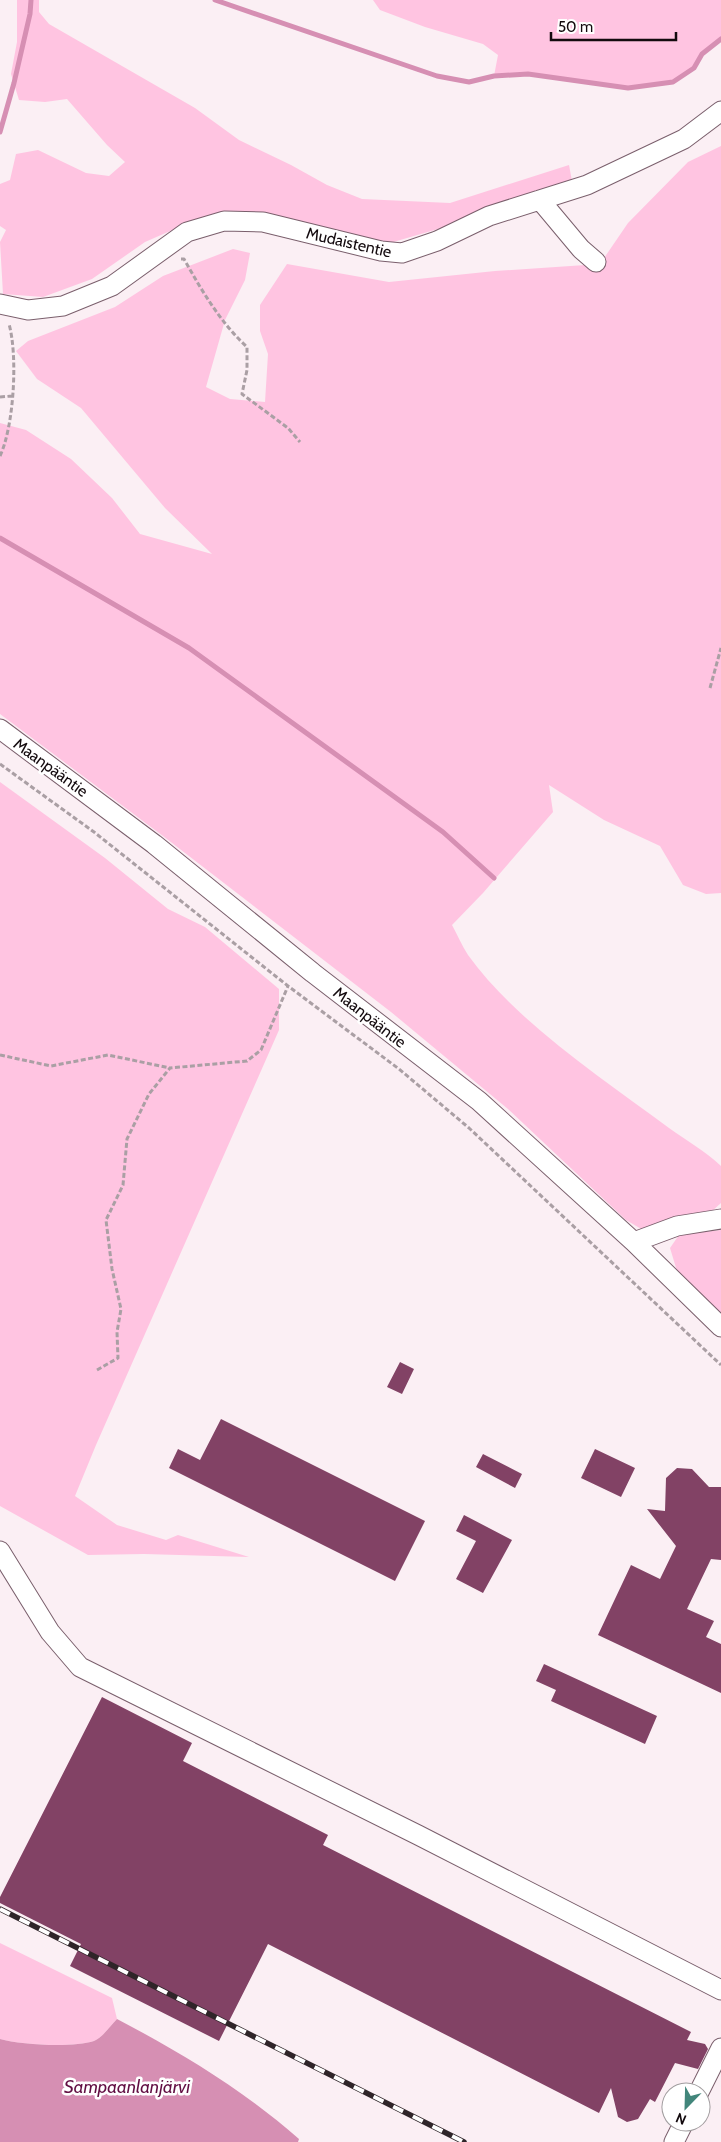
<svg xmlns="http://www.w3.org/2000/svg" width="721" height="2142" font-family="Cabin,sans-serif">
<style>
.green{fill:#ffc4e1}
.water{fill:#d68fb3}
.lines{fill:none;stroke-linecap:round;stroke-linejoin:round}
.stream{stroke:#d68fb3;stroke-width:5}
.building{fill:#824265}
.minor-casing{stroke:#7a5f6c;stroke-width:21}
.path{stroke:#aa9fa4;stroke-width:3;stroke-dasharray:5 2.5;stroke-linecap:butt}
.minor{stroke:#fff;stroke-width:19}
.rail-casing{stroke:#2f2529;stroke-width:5.5}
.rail{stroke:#fff;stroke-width:4;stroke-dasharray:11;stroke-linecap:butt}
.labels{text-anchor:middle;stroke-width:5;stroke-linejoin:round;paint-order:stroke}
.street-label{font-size:16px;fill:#130a0e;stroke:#fff}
.water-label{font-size:18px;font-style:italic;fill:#620e43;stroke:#fff}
</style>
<rect width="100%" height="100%" fill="#fbeff4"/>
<path class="green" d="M17,0H39V12L49,24L195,108L239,140L291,165L327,185L362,199L450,203L569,165L572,181L469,220L383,245L193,221L145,242L92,279L43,297L3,294L0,242L6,230L0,226V184L10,180L16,154L38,150L86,173L109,176L125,162L107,145L67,99L45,102L19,100L11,74L17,42Z
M373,0H721V39L702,54L694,68L673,82L628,88L528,74L494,76L498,55L483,44L425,27L380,10Z
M721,146V893L706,894L683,885L660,846L604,820L549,785L553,812L483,893L452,925C457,934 462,946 468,955C516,1022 603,1079 669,1128C687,1141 705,1151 721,1166V1203L711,1212L643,1230L626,1220L508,1109L391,1012L163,836L0,714V423L26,430L71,459L112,498L140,534L212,554L165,508L81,408L37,379L16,351L28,341L115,307L163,276L233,249L250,253L245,280L225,320L206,387L230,399L265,402L268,354L260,331V305L287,264L389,282L495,271L600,264L628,223L688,162Z
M0,782L105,858L168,909L205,927L279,989V1030L96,1445L75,1496L117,1525L166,1540L178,1535L249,1557L144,1554L88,1555L0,1506Z
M721,1230V1316L677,1271L670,1248L679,1235Z
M0,1943L112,1998L117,2019C111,2025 102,2038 94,2041C73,2048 21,2045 0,2039Z"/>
<path class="water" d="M117,2019C182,2053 243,2090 299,2139L298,2142H0V2039C21,2045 73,2048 94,2041C102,2038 111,2025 117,2019Z"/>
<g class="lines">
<path class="stream" d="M215,0L437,76L469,82L494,76L528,74L628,88L673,82L694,68L702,54L721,39
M0,132L14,83L30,14L31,0
M0,538L189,648L443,832L494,878"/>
</g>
<path class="building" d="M400,1362L414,1369L402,1394L387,1387Z
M221,1419L425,1521L395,1581L169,1468L178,1449L200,1460Z
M595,1449L635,1468L621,1497L581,1478Z
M483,1454L522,1474L515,1488L476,1467Z
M677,1468L692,1469L709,1487H721V1560L711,1559L687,1609L714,1621L706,1637L721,1644V1693L598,1635L631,1565L660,1579L676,1546L647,1509L665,1511L666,1478Z
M464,1515L512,1540L483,1593L456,1579L476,1541L456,1531Z
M544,1664L657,1716L645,1744L551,1701L556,1690L536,1681Z
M102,1697L192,1743L183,1761L328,1835L323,1845L691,2032L687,2040L705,2044L708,2049L698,2069L675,2063L655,2102L650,2099L638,2119L627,2122L618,2117L611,2088L599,2113L268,1944L219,2041L70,1966L81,1944L0,1903V1897Z"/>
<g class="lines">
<g class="minor-casing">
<path id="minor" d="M540,200L581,249L596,262
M0,304L28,310L63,306L112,286L187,232L224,221L263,222L381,251L402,253L437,241L489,216L587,185L684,139L721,111
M0,729L154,844L313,973L479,1101L634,1242L721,1327
M634,1242L677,1226L721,1219
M0,1551L50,1632L80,1667L418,1835L721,1990
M699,2092L721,2048
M674,2142L684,2122"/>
</g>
<path class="path" d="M181,259H184C202,291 220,322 247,347V370L242,394L288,428L300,442
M0,397L12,396
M0,456C14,426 18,356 9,324
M710,688L721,648
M0,764L94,832L288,986L399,1069L469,1128L721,1365
M0,1055L51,1066L108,1055L170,1068
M97,1370L118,1358L117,1332L121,1309L112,1269L106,1220L123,1185L127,1139L149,1094L170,1068L247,1061L261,1050L288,986"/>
<use href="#minor" class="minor"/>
<g class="rail-casing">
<path id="rail" d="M0,1909L464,2142"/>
</g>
<use href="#rail" class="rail"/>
</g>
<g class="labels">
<g class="street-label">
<text transform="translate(349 242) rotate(13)" y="6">Mudaistentie</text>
<text transform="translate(51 767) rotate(36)" y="6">Maanpääntie</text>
<text transform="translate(370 1017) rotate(38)" y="6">Maanpääntie</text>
</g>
<g class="water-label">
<text x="127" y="2093">Sampaanlanjärvi</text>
</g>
</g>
<g transform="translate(686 2107) rotate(203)"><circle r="24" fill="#ffffff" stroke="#a19d9f"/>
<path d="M0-4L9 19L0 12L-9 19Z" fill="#42867b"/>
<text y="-8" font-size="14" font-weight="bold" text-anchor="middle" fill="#130a0e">N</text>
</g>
<path d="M551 32v8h125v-8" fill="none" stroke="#130a0e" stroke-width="2.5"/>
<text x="558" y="32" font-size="15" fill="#130a0e" stroke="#ffffff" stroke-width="4" paint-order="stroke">50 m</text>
</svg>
